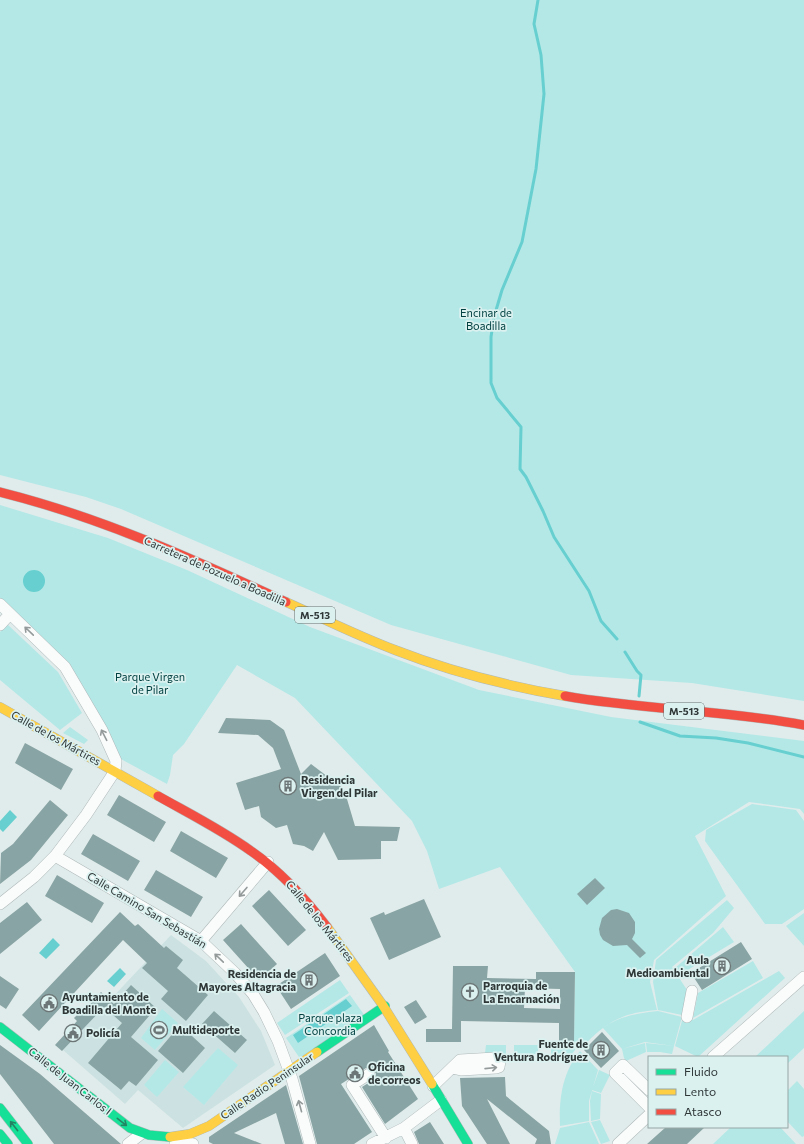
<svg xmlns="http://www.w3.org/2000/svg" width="804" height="1144" font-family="Commissioner,sans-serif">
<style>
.built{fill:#cce2e2}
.green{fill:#b3e8e7}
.water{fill:#67cfcf}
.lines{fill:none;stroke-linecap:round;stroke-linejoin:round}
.stream{stroke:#67cfcf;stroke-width:3}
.building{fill:#89a4a4;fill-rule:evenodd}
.street-casing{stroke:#afb8b8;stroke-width:12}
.fast-casing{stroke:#afb8b8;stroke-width:10}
.slow-casing{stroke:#afb8b8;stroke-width:10}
.jam-casing{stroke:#afb8b8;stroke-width:10}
.street{stroke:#fafcfc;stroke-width:11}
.fast{stroke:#16e098;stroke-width:9}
.slow{stroke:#ffcf43;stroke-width:9}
.jam{stroke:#f24e42;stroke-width:9}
.oneway{stroke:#949a9a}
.oneway2{stroke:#248363}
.labels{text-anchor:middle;stroke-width:3.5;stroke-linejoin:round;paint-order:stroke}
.shield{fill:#dbf1f0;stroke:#636f6e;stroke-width:1}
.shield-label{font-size:10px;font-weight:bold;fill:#2f3737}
.park-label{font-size:11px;fill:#004040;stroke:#dbf1f0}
.street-label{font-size:11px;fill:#2f3737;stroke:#dbf1f0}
.poi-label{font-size:11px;font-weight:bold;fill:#2f3737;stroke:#dbf1f0;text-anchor:start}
</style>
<rect width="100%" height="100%" fill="#e0eceb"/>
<path class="built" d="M171,935L206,961L239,997L261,1031L275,1065L183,1128L138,1090L125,1104L63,1050Z"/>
<path class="green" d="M0,0H804V701L692,683L571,675L391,625L121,509L86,497L0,475Z
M0,505L108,538L187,570L310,627L479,690L611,717L804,741V814L800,809L749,802L695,836L726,896L654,960L650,982L657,1010C619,1013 606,1023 580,1049L574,1042L575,972L500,867L439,889L427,851L412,821L295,698L237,665L184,744L173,755L170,775L167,784L119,758L68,666L0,600Z
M7,624L58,672L82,713L60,730L0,680V632Z
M70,727L88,740L84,744L63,733Z
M752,804L796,810L804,821V909L782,924H765L705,841L706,830Z
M727,900L734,908L713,933L672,967L687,990L682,1015L658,1010L653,982L656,960Z
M804,913V946L786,926Z
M723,927L734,942L686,971L689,975L683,979L675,968Z
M753,961L763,978L693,1018L698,993Z
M779,971L785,978L698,1057L675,1046L683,1017L693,1020Z
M340,980L349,993L285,1035L277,1023Z
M350,995L365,1016L301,1060L286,1038Z
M162,1009L178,1023L155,1050L141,1038Z
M658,1011L682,1017L674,1046L645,1042L622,1049L603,1028C619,1016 639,1013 658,1011Z
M804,1011V1048L787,1064V1057H755Z
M645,1043L646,1052L626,1061L624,1058L622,1049Z
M646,1043L674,1046L672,1054L660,1052H647Z
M486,1045H506V1054L485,1053Z
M514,1045H538V1054H514Z
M551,1046H575V1050L571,1055L551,1054Z
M218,1048L238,1065L204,1105L183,1087Z
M580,1051L598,1070L589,1101V1121L560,1126C559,1099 562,1073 580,1051Z
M165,1060L179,1072L157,1097L144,1085Z
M599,1070L610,1075L601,1093L592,1090Z
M797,1081L804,1089V1136L802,1137L787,1121V1091Z
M592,1091L601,1094L600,1119L591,1121L590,1101Z
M600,1120L610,1141L601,1144L591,1122Z
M589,1122L599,1144H555L560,1128Z
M731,1127H780L796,1144H713Z"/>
<path class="water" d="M23 581a11 11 0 1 1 22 0a11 11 0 1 1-22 0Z
M10,810L17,817L3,832L0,829V821Z
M53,938L60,945L46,959L39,953Z
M120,968L126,974L114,987L107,981Z
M346,999L352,1006L298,1043L293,1035Z"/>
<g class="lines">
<path class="stream" d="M538,0L534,24L541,55L544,94L536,169L522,242L502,290L494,317L491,337V383L497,398L521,427L520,469L526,477L543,511L554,537L589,591L601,621L617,639
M625,652L637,671L641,675L639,696
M640,722L680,736L716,738L748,743L804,757"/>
</g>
<path class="building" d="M226,718L270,720L284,730L301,774L311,764L344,789L355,826L400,827L397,841H381V859L338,860L324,832L313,851L304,846L293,844L287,825L276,828L261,817L259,806L245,810L236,783L281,769L273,748L258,735L218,733Z
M25,743L73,769L61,790L15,763Z
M119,795L166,822L154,842L107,815Z
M50,800L68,815L31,860L0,884L1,853L13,844Z
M181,831L228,858L216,878L170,851Z
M93,834L140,861L128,881L81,854Z
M156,870L203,897L191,917L144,890Z
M57,875L104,903L92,923L45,896Z
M595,878L605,888L587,905L577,894Z
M269,890L306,930L288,946L252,906Z
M424,899L441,937L389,960L370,918L384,912L385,915Z
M27,902L42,920L0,954V923Z
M617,909L629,913L635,922V933L632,939L646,953L640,958L627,945L613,946L603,940L600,935L599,929L602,918L611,910Z
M120,912L135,926L138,924L164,948L166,946L183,960L177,968L208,995L186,1021L161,999L168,991L142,968L147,963L123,940L39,1031L22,1015Z
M241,924L277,964L259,980L223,940Z
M741,942L752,959L702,990L691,973Z
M325,953L340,976L291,1009L276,986Z
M453,966H488L487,978L536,979V972H575L574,1042H559V1023L461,1021V1042H426V1029H452ZM525,988L560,989V1009L524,1008Z
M0,976L19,989L6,1009L0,1005Z
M131,985L156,1008L131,1037L158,1060L136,1086L129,1081L121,1090L88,1063L122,1023L104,1007L62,1051L55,1045L77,1021L74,1018L80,1012L82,1013L101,992L114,1004Z
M416,1000L427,1017L415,1024L404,1007Z
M214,1011L247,1040L235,1053L202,1024Z
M180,1025L205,1048L183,1073L158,1051Z
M374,1025L389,1051L388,1052L418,1099L385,1124L362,1087L373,1080L376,1074L373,1068H366L341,1084L372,1132L354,1144H317L299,1076Z
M602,1032L619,1051L601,1068L584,1050Z
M0,1045L40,1074L121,1144H54L0,1074Z
M505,1077L506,1096L549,1131L551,1144H535L537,1139L487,1099L510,1144H487L462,1106L460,1078Z
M286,1085L303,1144H285L276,1113L234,1133L262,1144H213L209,1142V1137Z
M430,1122L444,1144H419L414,1132Z
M666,1127H705L687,1144H647Z"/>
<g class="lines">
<g class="street-casing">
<path id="street" d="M0,604L65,667L102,730L116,761L115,771L86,815L55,856L34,877L0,904
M0,625L10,614
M55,856L201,941L235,973L253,994L264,1012L278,1041L292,1079L310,1144
M201,941L268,862
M687,1017L692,991
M713,1057L804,977
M369,1074L352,1085L386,1138
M433,1086L460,1060L495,1058L500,1061L499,1067L496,1068L461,1070L452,1068
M649,1090L623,1065L615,1073L649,1107
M404,1128L412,1144
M128,1144L141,1134
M175,1144L181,1142L193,1144
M372,1144L404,1128L441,1100
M618,1144L649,1115"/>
</g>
<g class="fast-casing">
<path id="fast" d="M0,1027L130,1128L149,1135L170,1137
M317,1052L385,1006
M432,1084L468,1144
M0,1108L28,1144
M0,1134L8,1144"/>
</g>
<g class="slow-casing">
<path id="slow" d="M286,602C322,618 358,636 395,650C449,671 507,686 565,696
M0,707L158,796
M327,927L382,1004L432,1084
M170,1137L190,1134L209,1126L317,1052"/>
</g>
<g class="jam-casing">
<path id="jam" d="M0,492C100,517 193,559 286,602
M565,696C644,710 725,710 804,725
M158,796C190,814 222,830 251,851C280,871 305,898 327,927"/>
</g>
<use href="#street" class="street"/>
<use href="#fast" class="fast"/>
<use href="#slow" class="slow"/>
<use href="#jam" class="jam"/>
</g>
<defs><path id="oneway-shaft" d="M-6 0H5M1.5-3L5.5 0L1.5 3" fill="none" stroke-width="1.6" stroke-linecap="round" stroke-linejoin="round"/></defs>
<g class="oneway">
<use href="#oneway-shaft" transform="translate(29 631) rotate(-136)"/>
<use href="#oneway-shaft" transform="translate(104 735) rotate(-117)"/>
<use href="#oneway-shaft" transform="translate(243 892) rotate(131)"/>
<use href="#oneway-shaft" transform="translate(219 958) rotate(-136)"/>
<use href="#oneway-shaft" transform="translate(491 1068) rotate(-6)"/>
<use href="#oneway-shaft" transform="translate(300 1106) rotate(-105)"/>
</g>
<g class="oneway2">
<use href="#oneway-shaft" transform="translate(122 1122) rotate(38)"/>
<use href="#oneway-shaft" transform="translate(14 1126) rotate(-128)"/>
</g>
<defs>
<g id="building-ring" transform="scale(0.9)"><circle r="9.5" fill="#dbf1f0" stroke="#6d7676" stroke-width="1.5"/><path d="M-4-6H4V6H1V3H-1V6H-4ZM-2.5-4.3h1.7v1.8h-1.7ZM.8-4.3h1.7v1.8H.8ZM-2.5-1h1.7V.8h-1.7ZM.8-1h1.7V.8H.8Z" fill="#6d7676"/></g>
<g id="church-ring" transform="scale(0.9)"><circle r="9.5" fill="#dbf1f0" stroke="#6d7676" stroke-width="1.5"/><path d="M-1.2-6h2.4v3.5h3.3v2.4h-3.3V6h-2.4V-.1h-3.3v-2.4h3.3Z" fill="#6d7676"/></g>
<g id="civic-ring" transform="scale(0.9)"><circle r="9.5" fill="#dbf1f0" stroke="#6d7676" stroke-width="1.5"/><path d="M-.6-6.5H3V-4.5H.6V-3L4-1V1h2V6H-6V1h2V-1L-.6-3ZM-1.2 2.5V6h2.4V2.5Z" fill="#6d7676"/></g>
<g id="stadium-ring" transform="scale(0.9)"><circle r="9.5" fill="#dbf1f0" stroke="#6d7676" stroke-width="1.5"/><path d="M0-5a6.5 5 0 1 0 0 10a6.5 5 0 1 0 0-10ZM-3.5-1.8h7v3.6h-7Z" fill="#6d7676"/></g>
</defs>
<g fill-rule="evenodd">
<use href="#building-ring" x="288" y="786"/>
<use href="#building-ring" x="722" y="966"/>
<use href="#building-ring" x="309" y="980"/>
<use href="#church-ring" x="470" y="992"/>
<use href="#civic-ring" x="49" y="1003"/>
<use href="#stadium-ring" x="159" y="1030"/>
<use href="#civic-ring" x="73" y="1033"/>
<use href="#building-ring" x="601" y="1050"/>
<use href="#civic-ring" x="355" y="1073"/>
</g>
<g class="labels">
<g class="shield">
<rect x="295" y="607" width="40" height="16" rx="3"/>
<rect x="664" y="703" width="40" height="16" rx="3"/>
</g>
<g class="shield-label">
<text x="315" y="619">M-513</text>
<text x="684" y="715">M-513</text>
</g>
<g class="park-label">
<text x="486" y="317">Encinar de<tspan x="486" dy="13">Boadilla</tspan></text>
<text x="150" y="681">Parque Virgen<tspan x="150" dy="13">de Pilar</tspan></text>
<text x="330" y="1022">Parque plaza<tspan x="330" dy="13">Concordia</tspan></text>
</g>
<g class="street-label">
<text transform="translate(215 571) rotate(24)" y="4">Carretera de Pozuelo a Boadilla</text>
<text transform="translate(56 738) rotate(29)" y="4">Calle de los Mártires</text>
<text transform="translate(147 910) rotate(31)" y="4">Calle Camino San Sebastián</text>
<text transform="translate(320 921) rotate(51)" y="4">Calle de los Mártires</text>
<text transform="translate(70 1081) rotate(38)" y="4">Calle de Juan Carlos I</text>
<text transform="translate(267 1086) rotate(-34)" y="4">Calle Radio Peninsular</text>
</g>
<g class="poi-label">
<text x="301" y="784">Residencia<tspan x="301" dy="13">Virgen del Pilar</tspan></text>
<text x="709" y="964" text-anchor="end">Aula<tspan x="709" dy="13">Medioambiental</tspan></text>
<text x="296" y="978" text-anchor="end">Residencia de<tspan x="296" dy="13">Mayores Altagracia</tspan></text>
<text x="483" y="990">Parroquia de<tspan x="483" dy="13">La Encarnación</tspan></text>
<text x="62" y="1001">Ayuntamiento de<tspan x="62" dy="13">Boadilla del Monte</tspan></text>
<text x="172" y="1034">Multideporte</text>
<text x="86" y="1037">Policía</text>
<text x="588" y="1048" text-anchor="end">Fuente de<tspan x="588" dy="13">Ventura Rodríguez</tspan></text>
<text x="368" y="1071">Oficina<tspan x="368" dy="13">de correos</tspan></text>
</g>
</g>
<rect x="648" y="1056" width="140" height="72" fill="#dbf1f0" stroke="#96a7a6"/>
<rect x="656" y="1069" width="20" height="6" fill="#16e098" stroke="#96a7a6"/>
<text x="684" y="1076" font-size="12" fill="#2f3737">Fluido</text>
<rect x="656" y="1089" width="20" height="6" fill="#ffcf43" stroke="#96a7a6"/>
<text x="684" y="1096" font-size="12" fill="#2f3737">Lento</text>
<rect x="656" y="1109" width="20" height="6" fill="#f24e42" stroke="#96a7a6"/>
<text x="684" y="1116" font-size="12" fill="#2f3737">Atasco</text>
</svg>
